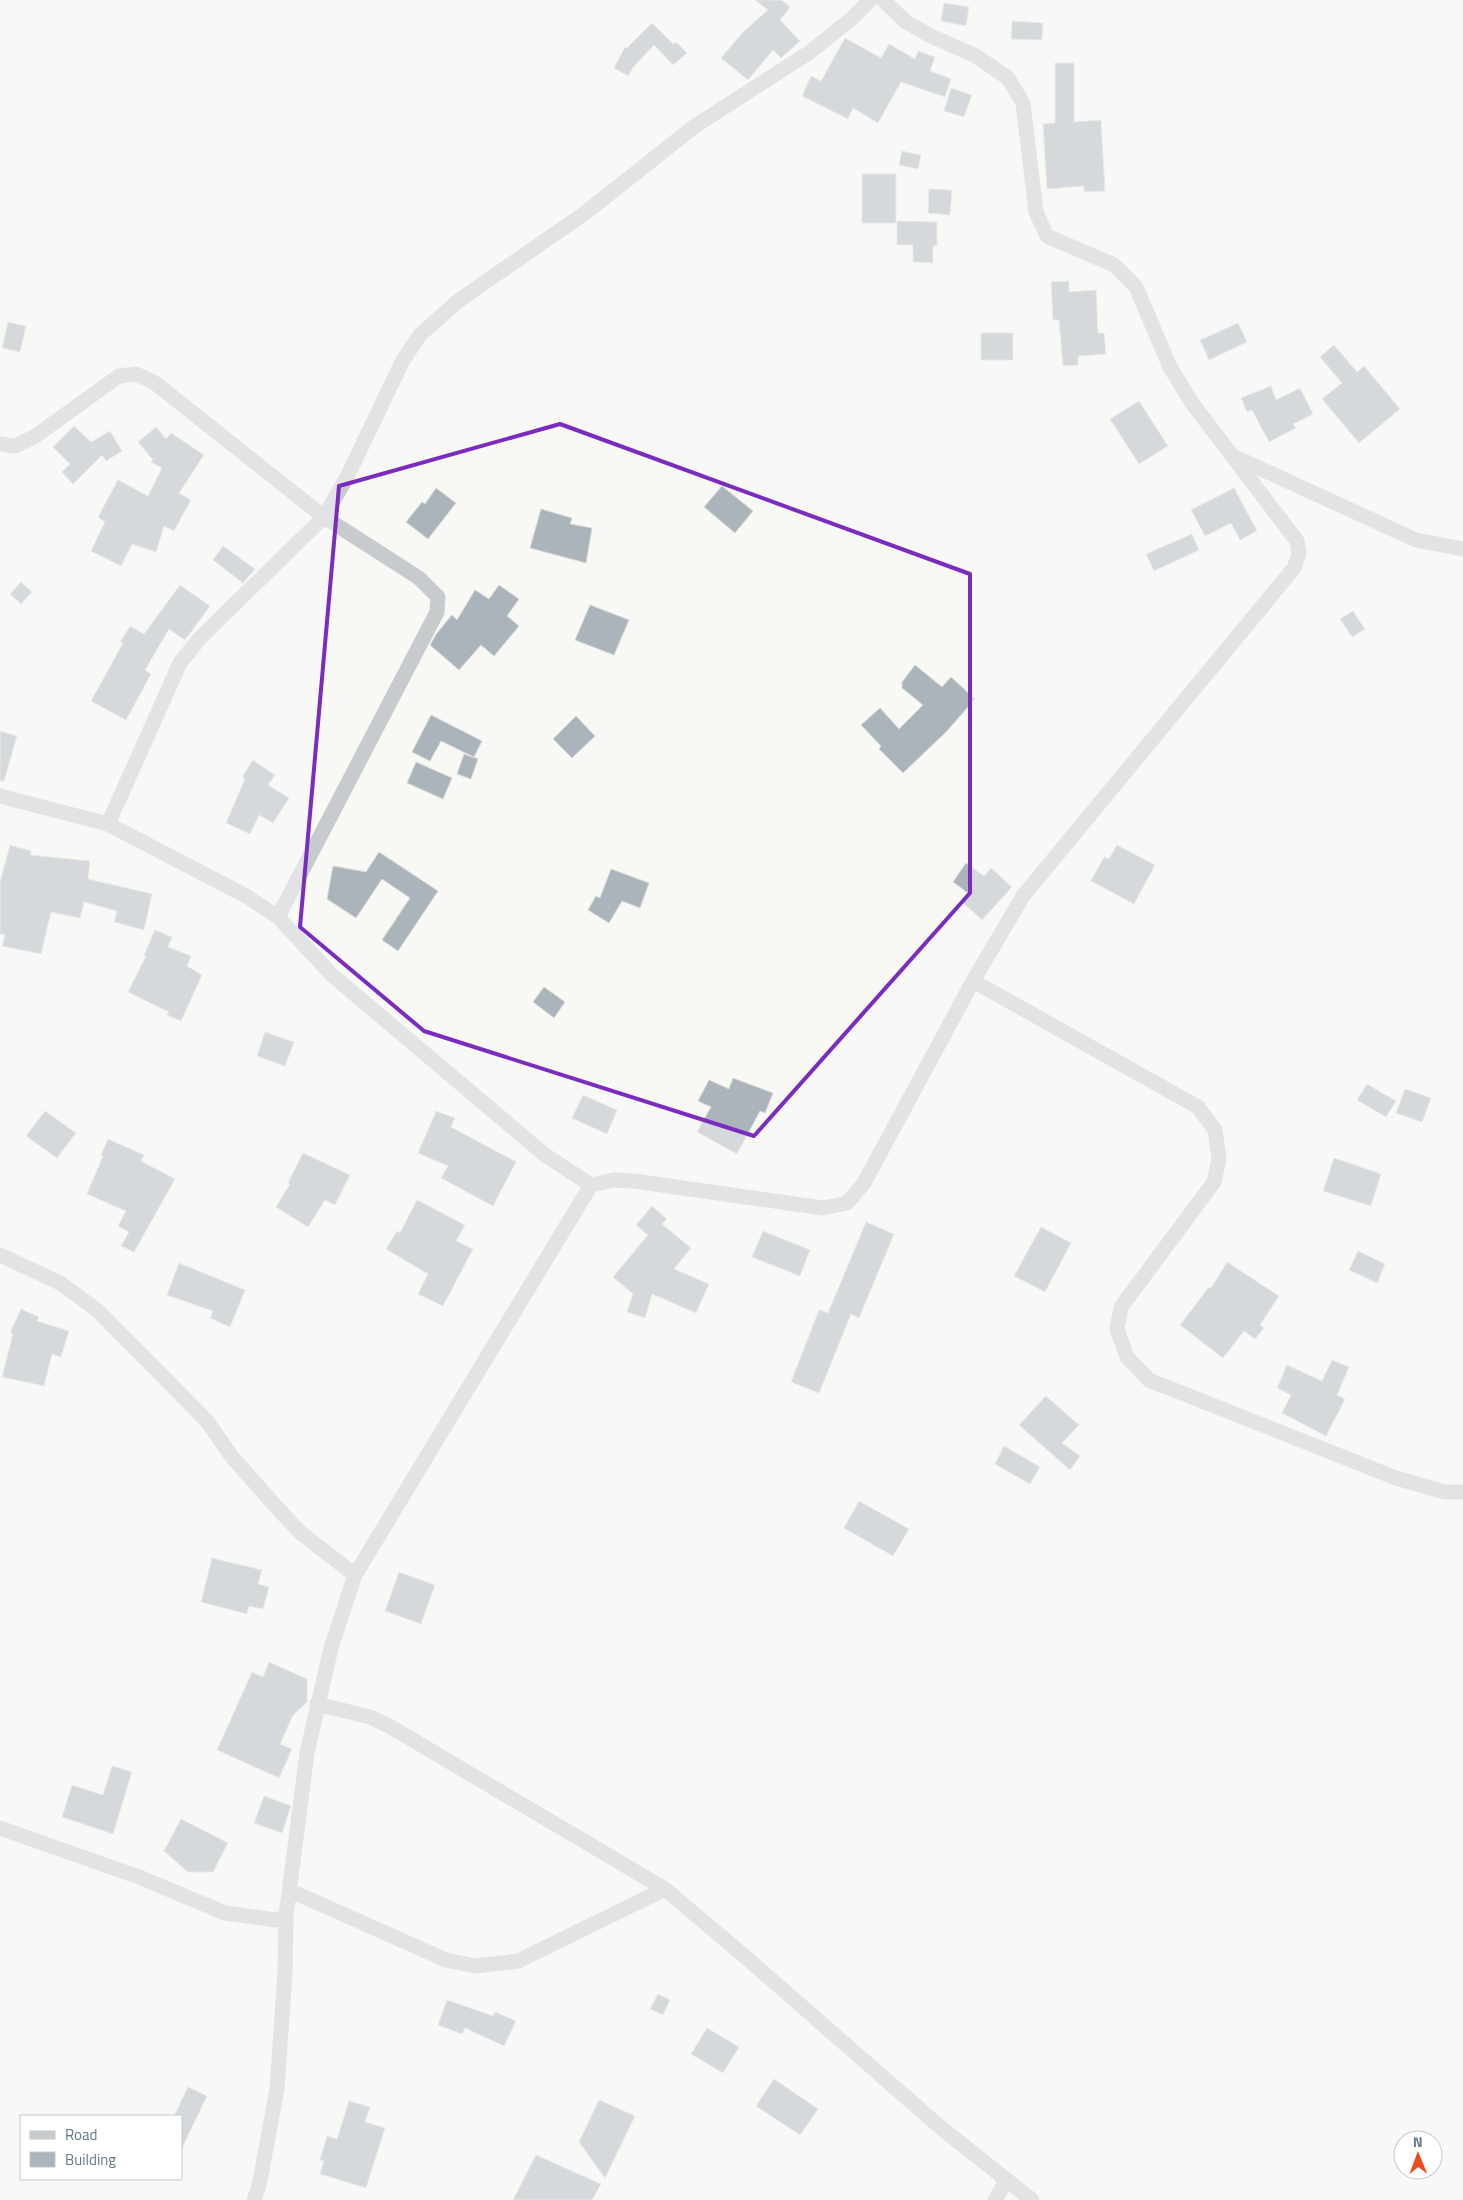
<svg xmlns="http://www.w3.org/2000/svg" width="1463" height="2200" font-family="'Titillium Web',sans-serif">
<style>
.building{fill:#abb4ba;stroke:#d9d9d7}
.lines{fill:none;stroke-linecap:round;stroke-linejoin:round}
.street{stroke:#c7cbce;stroke-width:15}
.marked{fill:none;stroke:#7b2cbf;stroke-width:4;stroke-linejoin:round}
</style>
<rect width="100%" height="100%" fill="#f8f8f5"/>
<path class="building" d="M755,0H782L790,7L780,20L800,41L781,58L773,50L748,80L721,58L743,32L768,10Z
M944,3L969,7L966,26L941,21Z
M1012,21L1043,23L1042,40L1011,39Z
M652,23L673,44L676,42L687,53L673,65L654,45L634,66L628,76L614,68L625,47L627,48Z
M845,38L881,58L889,44L915,59L918,51L935,57L930,71L951,79L945,97L901,82L878,123L853,108L848,119L802,96L811,76L821,81Z
M1055,63H1074V122L1101,120L1105,191L1084,192V186L1047,189L1043,124L1055,123Z
M951,88L972,95L964,117L944,111Z
M902,151L921,155L918,169L899,165Z
M862,174H896V223H862Z
M929,189L952,190L950,215L928,213Z
M897,221L937,222V246H933V263L913,262V245H897Z
M1069,281V292L1096,290L1098,333H1104L1106,354L1078,356V365L1063,366L1059,320H1053L1051,282Z
M8,322L26,326L20,352L2,348Z
M1238,323L1247,342L1209,360L1200,340Z
M981,333H1013V360H981Z
M1334,345L1357,372L1364,366L1400,409L1359,443L1322,399L1342,383L1320,357Z
M1271,386L1276,400L1300,388L1313,414L1293,424L1296,428L1269,442L1252,410L1247,412L1241,398Z
M1139,401L1168,446L1139,464L1110,419Z
M74,426L91,442L110,431L122,451L106,461L102,455L73,484L62,472L70,464L53,447Z
M156,427L166,439L171,433L204,455L179,493L191,500L174,531L164,526L156,552L132,544L121,566L91,551L105,522L98,517L118,480L148,496L162,468L151,462L153,460L138,442Z
M722,486L753,511L735,533L704,507Z
M436,488L456,503L428,539L406,522L422,502L425,504Z
M1234,488L1257,531L1240,540L1231,523L1205,536L1191,510Z
M541,509L572,518L570,524L592,528L586,563L530,548Z
M1192,534L1199,550L1154,571L1146,554Z
M223,546L255,569L243,583L213,560Z
M21,582L32,592L21,604L10,594Z
M180,585L210,606L185,640L169,629L145,670L151,674L126,720L91,701L123,643L120,642L130,626L144,634Z
M499,585L519,599L507,616L519,626L494,656L481,645L459,670L430,645L437,633L452,615L457,620L475,590L489,599Z
M590,605L629,620L614,655L575,640Z
M1353,611L1365,629L1352,637L1340,619Z
M915,665L942,687L951,677L975,699L946,732L903,773L879,749L881,746L861,725L880,708L899,729L923,705L902,688V682Z
M431,715L482,741L474,757L441,741L430,761L412,752Z
M576,716L595,736L572,758L553,739Z
M0,731L17,736L4,781H0Z
M464,754L478,759L471,779L457,774Z
M253,760L275,775L268,785L289,798L273,823L259,815L250,834L226,823L245,779L242,777Z
M416,762L452,778L443,799L407,783Z
M10,845L31,851L30,855L90,861L88,879L152,894L144,930L114,922L117,911L84,902L80,918L51,912L41,954L2,946L5,935L0,934V882Z
M1117,845L1155,865L1134,904L1091,881L1104,857L1109,859Z
M379,852L438,891L398,951L382,940L410,898L382,879L356,918L327,899L333,866L366,872Z
M966,863L984,876L991,868L1012,887L982,920L961,901L968,893L953,882Z
M611,869L649,883L640,908L622,901L609,923L588,910L596,896L600,898Z
M155,930L172,937L168,947L191,956L187,966L202,975L181,1021L167,1015L169,1012L128,992L146,956L144,955Z
M544,987L565,1002L554,1018L533,1002Z
M265,1032L294,1042L285,1066L257,1056Z
M733,1078L773,1093L765,1113L760,1111L737,1154L697,1132L711,1107L698,1101L709,1080L729,1089Z
M1367,1084L1396,1101L1386,1117L1357,1100Z
M1405,1089L1431,1098L1422,1122L1396,1113Z
M583,1095L617,1110L607,1134L572,1118Z
M45,1111L76,1133L57,1158L26,1136Z
M436,1111L455,1118L451,1127L516,1162L493,1206L441,1178L448,1166L418,1153Z
M108,1139L144,1155L141,1161L175,1179L134,1252L121,1246L129,1232L118,1226L126,1211L87,1194L103,1156L101,1155Z
M303,1153L350,1175L335,1205L325,1200L308,1227L276,1207L290,1184L288,1183Z
M1334,1158L1381,1174L1371,1206L1323,1191Z
M417,1200L465,1225L456,1241L473,1249L443,1306L418,1294L428,1274L386,1249L397,1231L400,1233Z
M652,1206L667,1219L662,1224L691,1248L674,1269L709,1284L696,1313L652,1294L645,1318L627,1312L633,1294L613,1277L648,1235L636,1225Z
M866,1222L894,1234L859,1318L851,1314L819,1393L791,1382L819,1310L828,1313Z
M1041,1227L1071,1243L1045,1292L1014,1276Z
M763,1231L810,1250L800,1276L752,1257Z
M1358,1251L1385,1264L1377,1283L1349,1270Z
M1227,1262L1279,1296L1260,1325L1264,1328L1255,1339L1244,1331L1223,1358L1180,1325L1209,1287L1211,1288Z
M179,1263L245,1290L230,1327L210,1318L213,1311L167,1295Z
M21,1309L39,1317L37,1321L69,1331L61,1357L52,1354L44,1386L2,1377L13,1334L10,1333Z
M1332,1360L1349,1367L1337,1395L1345,1399L1326,1436L1282,1413L1291,1395L1277,1388L1287,1365L1322,1381Z
M1046,1396L1079,1425L1062,1443L1080,1456L1070,1470L1019,1425Z
M1004,1446L1040,1467L1030,1484L995,1464Z
M859,1501L909,1529L893,1556L844,1528Z
M212,1558L262,1570L258,1584L269,1587L263,1609L249,1606L247,1614L201,1602Z
M399,1572L435,1585L421,1624L385,1611Z
M269,1662L307,1679V1702L293,1715L280,1744L292,1749L279,1778L217,1750L252,1672L263,1677Z
M112,1766L132,1772L113,1834L62,1817L72,1785L103,1795Z
M264,1796L291,1806L282,1833L254,1823Z
M181,1819L228,1843L213,1872H188L164,1851Z
M658,1994L670,2000L663,2015L650,2009Z
M447,2000L493,2016L495,2012L516,2021L504,2046L465,2028L462,2034L438,2025Z
M707,2028L739,2047L723,2073L691,2054Z
M774,2079L818,2109L800,2135L756,2106Z
M188,2087L207,2096L181,2150V2116H174Z
M599,2100L635,2116L605,2178L579,2142Z
M349,2101L370,2107L365,2122L385,2128L366,2188L320,2174L324,2161L320,2160L327,2136L337,2139Z
M536,2155L601,2184L592,2200H513Z"/>
<g class="lines">
<path class="street" d="M0,444L15,446L34,437L119,376L136,374L155,383L324,517L419,578L438,597L437,612L278,917
M1233,456L1416,540L1463,549
M0,796L108,824L246,896L278,917L332,975L545,1155L591,1185L614,1180L634,1181L823,1208L847,1203L864,1183L973,981L1023,896L1294,568L1299,554L1297,541L1192,403L1170,367L1136,287L1114,265L1047,236L1036,212L1023,103L1008,78L976,56L931,36L906,22L883,0
M108,824L180,663L200,638L324,517L347,477L403,360L420,335L458,301L585,213L695,126L810,52L851,19L870,0
M973,981L1198,1107L1215,1130L1219,1159L1214,1182L1121,1307L1117,1329L1127,1357L1149,1380L1396,1478L1445,1492H1463
M0,1255L60,1283L97,1310L207,1421L232,1457L281,1512L301,1533L355,1575
M317,1704L370,1717L389,1726L665,1889L749,1960L940,2127L1032,2200
M0,1828L139,1877L225,1913L276,1920L286,1916
M291,1891L446,1960L475,1966L518,1961L665,1889
M254,2200L259,2186L277,2089L285,1973L286,1916L307,1753L331,1648L355,1575L591,1185
M995,2200L1006,2181"/>
</g>
<path d="M0 0H1463V2200H0ZM560,424L970,574V893L754,1136L424,1031L300,927L339,486Z" fill="#f8f8f5" fill-opacity=".55" fill-rule="evenodd"/>
<path class="marked" d="M560,424L970,574V893L754,1136L424,1031L300,927L339,486Z"/>
<rect x="20" y="2115" width="162" height="65" fill="#ffffff" stroke="#c1c9cf"/>
<rect x="30" y="2131" width="25" height="8" fill="#c7cbce" stroke="#c1c9cf"/>
<text x="65" y="2140" font-size="15" fill="#657987">Road</text>
<rect x="30" y="2152" width="25" height="15" fill="#abb4ba" stroke="#c1c9cf"/>
<text x="65" y="2165" font-size="15" fill="#657987">Building</text>
<g transform="translate(1418 2155) rotate(359)"><circle r="24" fill="#ffffff" stroke="#c1c9cf"/>
<path d="M0-4L9 19L0 12L-9 19Z" fill="#ec4b20"/>
<text y="-8" font-size="14" font-weight="bold" text-anchor="middle" fill="#657987">N</text>
</g>
</svg>
